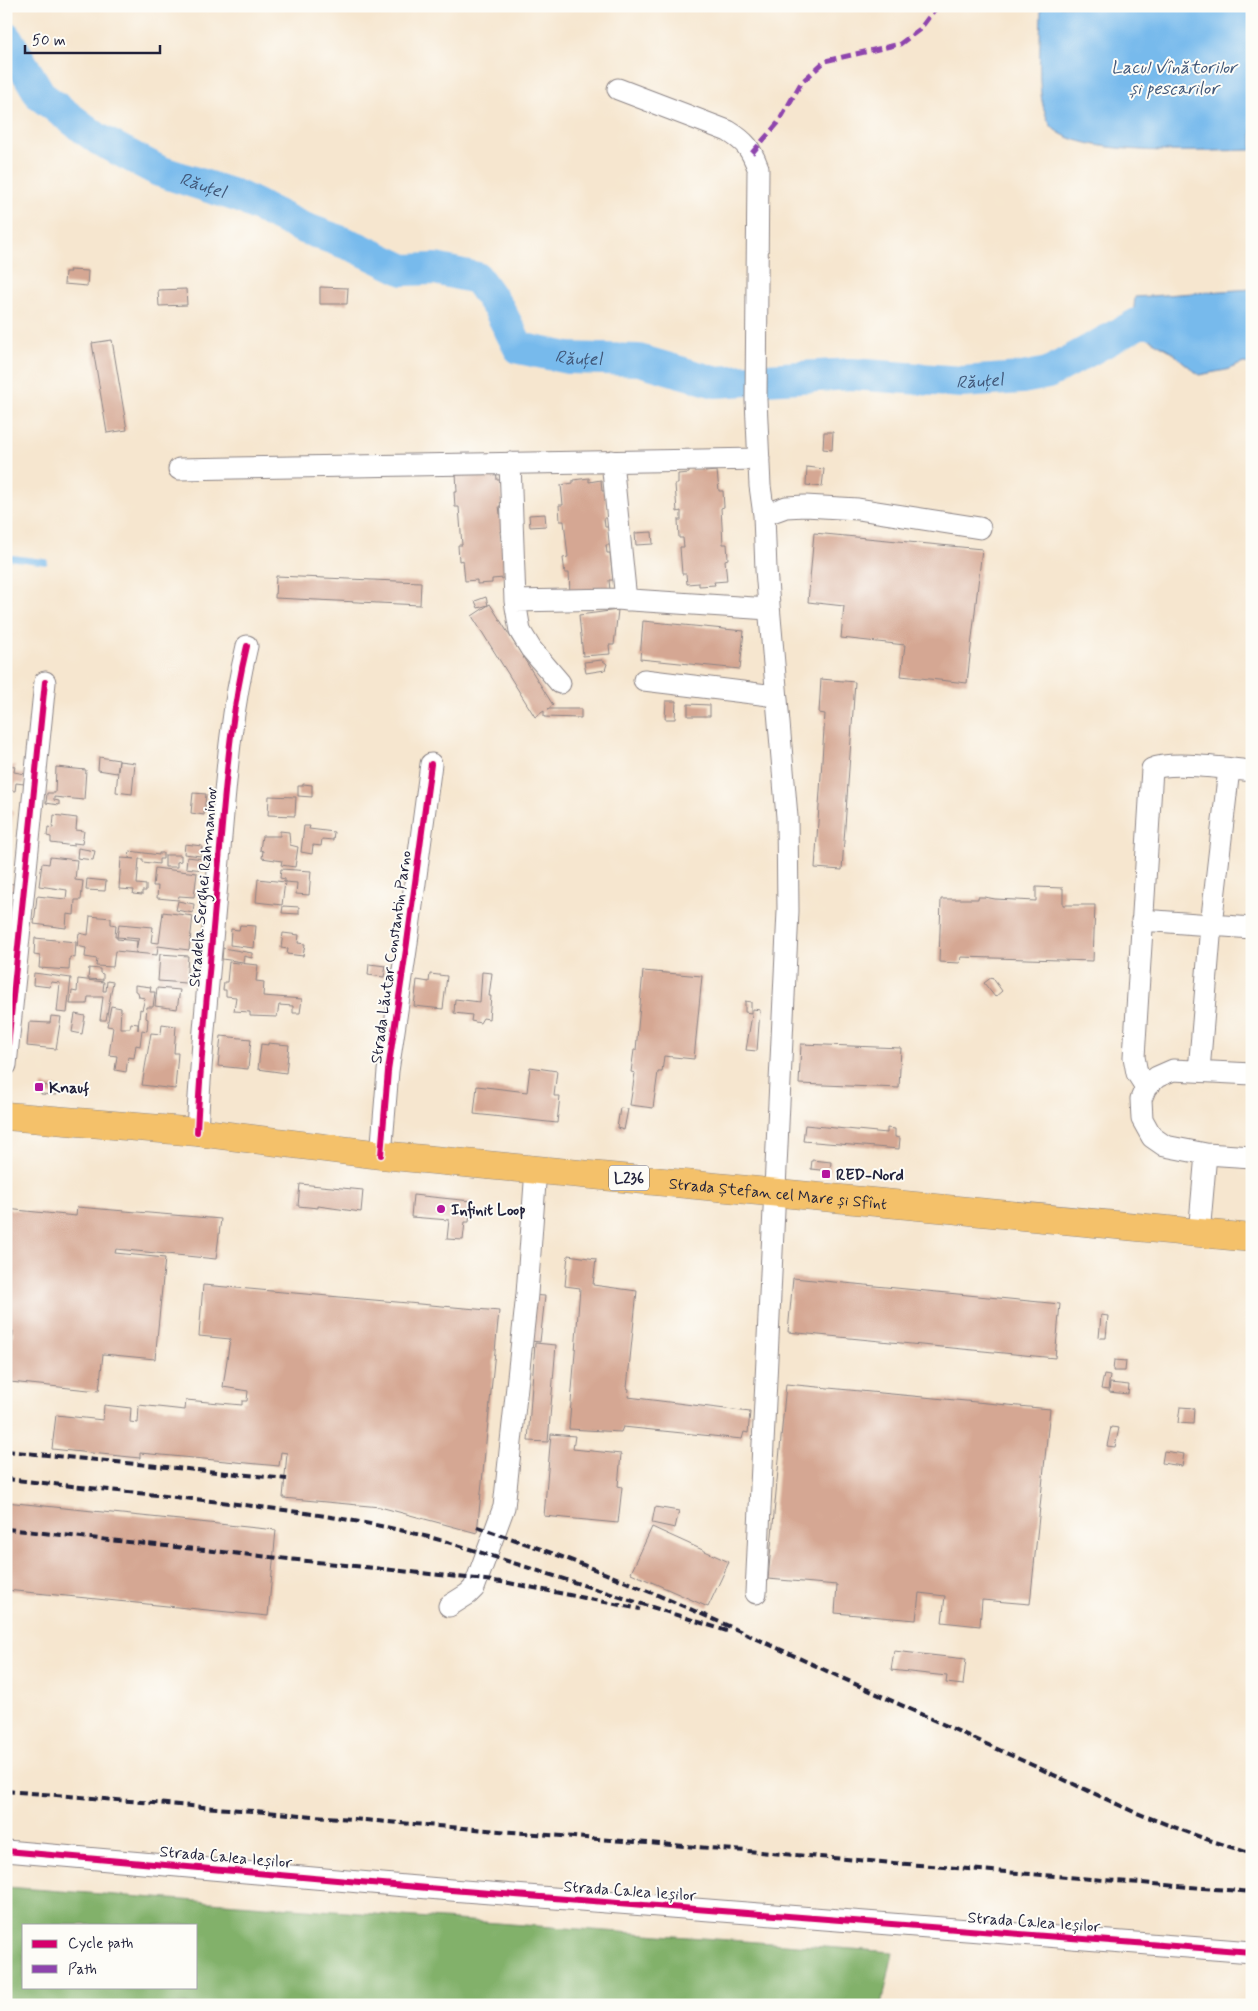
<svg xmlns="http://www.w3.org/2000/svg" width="1258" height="2011" font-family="Mynerve,sans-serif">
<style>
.forest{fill:#82b16a;stroke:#526a52;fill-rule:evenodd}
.water{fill:#77baec;stroke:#4c6e94}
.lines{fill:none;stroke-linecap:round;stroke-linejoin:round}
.stream{stroke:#77baec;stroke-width:5.5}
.river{stroke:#77baec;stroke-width:32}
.building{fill:#d5a793}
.minor-casing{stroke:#8c8485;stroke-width:23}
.major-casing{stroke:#8c8485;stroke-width:29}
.minor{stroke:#fff;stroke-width:21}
.major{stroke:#f4c16a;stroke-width:28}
.rail{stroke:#22223b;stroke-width:4;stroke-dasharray:8 4;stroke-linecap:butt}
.quiet{stroke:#8e44ad;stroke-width:5;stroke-dasharray:10 5;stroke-linecap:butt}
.cycleway-casing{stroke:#fdfcf7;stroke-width:9}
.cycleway{stroke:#d6006c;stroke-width:6}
.poi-dot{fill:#b5179e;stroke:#fdfcf7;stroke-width:2}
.labels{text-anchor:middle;stroke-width:4;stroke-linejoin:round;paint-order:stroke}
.shield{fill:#fdfcf7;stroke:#646373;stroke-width:1}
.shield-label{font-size:15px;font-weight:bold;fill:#22223b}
.street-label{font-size:16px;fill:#22223b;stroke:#fdfcf7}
.poi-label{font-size:16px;font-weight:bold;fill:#22223b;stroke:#fdfcf7;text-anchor:start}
.water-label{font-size:18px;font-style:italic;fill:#405779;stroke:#fdfcf7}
</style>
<rect width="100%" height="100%" fill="#fdfcf7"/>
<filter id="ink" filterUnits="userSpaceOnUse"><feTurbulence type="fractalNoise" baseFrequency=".02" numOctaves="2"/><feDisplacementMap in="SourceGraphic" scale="10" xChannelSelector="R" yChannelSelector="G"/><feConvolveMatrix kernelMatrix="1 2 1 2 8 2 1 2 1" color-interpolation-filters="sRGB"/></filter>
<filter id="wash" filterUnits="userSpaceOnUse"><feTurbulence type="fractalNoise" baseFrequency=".0096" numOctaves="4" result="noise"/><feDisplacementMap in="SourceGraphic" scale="20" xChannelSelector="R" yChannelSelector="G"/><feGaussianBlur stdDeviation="1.12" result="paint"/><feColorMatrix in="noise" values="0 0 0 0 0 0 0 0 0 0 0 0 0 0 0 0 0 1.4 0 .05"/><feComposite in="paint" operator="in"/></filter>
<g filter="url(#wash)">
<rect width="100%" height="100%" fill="#f6e6cf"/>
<path class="forest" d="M6,1887L893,1952L882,2005H6ZM24,1925H196V1987H24Z"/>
<path class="water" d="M1041,6H1252V150C1208,151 1086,157 1054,129C1050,126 1046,117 1045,112C1036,90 1041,33 1041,6Z
M1252,289V364L1244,363L1226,370L1199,375L1169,350L1142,335L1133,317L1135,297Z"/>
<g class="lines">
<path class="stream" d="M6,557L45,562"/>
<path class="river" id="s1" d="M6,37L41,96L98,139L159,171L240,197L301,227L356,247L404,270L435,269L477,278L499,309L519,348L568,358L639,360L715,382L852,374L962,382L1022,378L1048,373L1139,323H1252"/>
</g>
<g id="blocks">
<path class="building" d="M69,270L88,271L87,286L64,284L65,272H70Z
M320,287L348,288L347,304H320Z
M186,289L187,305L159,306L158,290Z
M112,340L127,430L107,433L92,343Z
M824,432H833L832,450L823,449Z
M807,467L824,469L822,487L806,485Z
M496,468L497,480H500L502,506H499L500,514H502L504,531H500L501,541L505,540L504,578L492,579V583L477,584V580L465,581L463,560L459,561L458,545H462L459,507H455L454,492H457L456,472Z
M705,469V472L717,471L719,491H723L724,507L721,508L723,544H727L728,559L725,560L727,581L714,582L715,585L699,586V583L687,584L686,574H682L680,547H684L683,538H679L678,520H681V511L677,512L675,484H678V474L689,473V470Z
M589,478V482L601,480L602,491H605L607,518H604L605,527H608L610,545H606L607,553H610L613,580H609L610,590L570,593L569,573H565L563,558L568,557L564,521H560L559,505H563L561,485L573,483V480Z
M545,514L546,526L530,527L529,515Z
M652,532L653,544L636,545L635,533Z
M814,533L982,549L967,683L901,676L905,645L841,638L844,606L808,602Z
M276,576L421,582L420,605L275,598Z
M486,597L488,605L478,608L475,601Z
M490,604L553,705L548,709H581V718L544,717V711L535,717L472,616Z
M618,610L614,645H609L610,654L583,656L579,615Z
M643,621L744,631L740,669L640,659Z
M602,660L607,664L605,670L586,673L584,662Z
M821,679L855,682L842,870L815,868L825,714L819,713Z
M666,701H676L675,719H665Z
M688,704L710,705V716H688Z
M99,757L119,760L117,773L98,770Z
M119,761L135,763L132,794L116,792Z
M6,765L15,766L14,772L25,774L24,784L16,783L15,791L6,790Z
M56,767L86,770L84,800L54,797V800L59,801V805L46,803L47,793H55Z
M303,784L312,785V797L298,796V786H303Z
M193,793L206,794L204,815L191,813Z
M269,796L296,797L295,816L268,815Z
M6,809L13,810L10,836L6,835Z
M54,815L77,818L76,830L84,831L82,844L74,843V846L51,843V837L47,836L48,827L53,828Z
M304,826H310L309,829L334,832L333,840L322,839L321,846L313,845L312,854L301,852Z
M280,831L289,832L290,845L298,847L295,867L281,865L282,861L262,858L263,851L260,850L262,836H280Z
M185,844L202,846L201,856L184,854Z
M78,848L95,851L93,860L77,858Z
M130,851L159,855V853H163V859H159V864L143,862V859H139L137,884L146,885V891H142V895L133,894L134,890L119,889L121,858L135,859L129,858Z
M165,855H181V861L177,862V867H165Z
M50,857L77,860L75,880L83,881L81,900H75L74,915L67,914L66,928L34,924L37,896L66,899L67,890L39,886L42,863L49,864Z
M187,857L204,859L203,870L186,868Z
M155,868L197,873L194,897L179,896L178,900L157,898L158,886H153Z
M281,869L311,871L309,895L296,894L297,883L285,882V879L280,878Z
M87,879L106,881L105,891L86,890Z
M258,879L285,882L282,905L256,902Z
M6,883L14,884L13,897L6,896Z
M1036,887L1063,888V905H1095L1093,961L961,957L960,963L939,962L941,899H978V897H984L995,899L1036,901Z
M178,901L194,904L193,913L176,910Z
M283,906L299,907V914L282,913Z
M163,912L193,916L189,950L158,946L157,955L136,953L138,940L140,939L117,937V939L137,941L136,953L115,951L113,967L96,966L97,959L85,957L86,948L77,946L79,933L88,935L90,916L111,918V924L116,925L115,937H117L119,924L153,927L151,942L159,943Z
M240,925L256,926L254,948L230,945L231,929L239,930Z
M283,933L299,935L298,943L305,944L303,956L287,954L288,949L281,948Z
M35,938L76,942L75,958L70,957L69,970L39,968L40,956L34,955Z
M223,948L252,953V958L244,956L243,962L222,959Z
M160,954L188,956L186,983L158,981Z
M229,962L258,965L256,981L264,982L263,996L302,999L300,1013H293V1006L279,1005L277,1017L250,1016V1012L234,1011L236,997L226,996V990H223L224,982H227Z
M369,964L386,966L384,977L368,975Z
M89,968L100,969V973L103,974V980L88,979Z
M643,971L702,976L694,1059L664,1056L662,1072H658L653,1108L630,1105L635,1073L631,1072L634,1050H636Z
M482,972L492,973L489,996H491L489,1019L483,1018L480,1023L471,1021L472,1015L454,1013L455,999L480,1002Z
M34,973L71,978L67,1013L57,1012L60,983L51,982L50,987L33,985Z
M430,974L447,976L443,1009L414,1006L417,980L429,982Z
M992,977L1002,991L995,997L984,983Z
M78,979L104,982L103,991H106L107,981L113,982L106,1020H100L103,997H88L87,1004H70L72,991L77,992Z
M135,985L151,987L150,992H155L153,1007H147L146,1018L148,1019L147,1031L142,1030L140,1046L136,1045L134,1058L128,1057L126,1072L115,1070L117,1056L109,1055L113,1027L107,1026L111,1006L121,1008L120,1028H130L131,1023L138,1024V1030L140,1009L142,1010L145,998L139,997L138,992L135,991Z
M157,988L180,990L177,1009L155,1006Z
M745,1001L751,1002V1013L745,1012Z
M753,1009L760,1010L757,1051L746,1050Z
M75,1014L85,1016L82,1034L72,1032Z
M51,1016L61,1017L56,1049L27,1046L29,1022L50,1023Z
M162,1024L176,1026L174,1053H178L175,1089L142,1085L151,1033L161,1034Z
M221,1036L251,1039L248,1069L218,1066Z
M268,1043L289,1045L286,1073L258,1069L261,1044L268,1045Z
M801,1044L901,1048L899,1088L799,1084Z
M530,1067L557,1071L554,1096H560L557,1123L474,1114L477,1086L527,1092Z
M42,1085L57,1087L56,1095L41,1094Z
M620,1108L628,1109L624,1130L617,1128Z
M805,1125L887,1133V1128L895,1129V1137L900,1138L899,1149L803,1141Z
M812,1160L831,1162L830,1171L811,1169Z
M300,1184L363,1190L361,1212L318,1206V1208L298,1206Z
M413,1195L471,1201L469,1222H465L463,1240L447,1239L449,1220L411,1217Z
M77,1207L221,1219L216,1259L116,1249L115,1253L165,1258L155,1359L103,1354L99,1391L10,1382V1371L9,1382H6V1353L11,1354L13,1331L6,1330V1209L76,1216Z
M568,1255L596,1259L593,1285L637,1291L627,1388L629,1389L628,1397L750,1412L748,1433L744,1432L742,1439L623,1427L621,1432L569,1429L580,1288L565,1286Z
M793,1278L1060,1304L1055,1358L788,1332Z
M203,1285L499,1311L477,1533L380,1507L283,1498L287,1453L281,1452L279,1466L140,1453V1458L52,1449L56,1415L103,1420L104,1405L131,1408L130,1422L138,1423L139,1405L185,1410L186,1400L242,1405V1401H247L248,1391L223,1387L230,1339L199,1336Z
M527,1295L545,1296L540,1342L523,1340Z
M1101,1315L1108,1316L1106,1338H1099Z
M535,1343L556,1345L548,1442L528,1441Z
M1114,1360L1126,1361L1125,1371H1113Z
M1104,1375L1110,1376L1108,1390L1101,1389Z
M1110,1383L1129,1385L1128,1394L1109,1392Z
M786,1384L1050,1409L1030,1604L982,1600L980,1626L942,1622L945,1596L919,1593L916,1620L835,1613L837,1585L768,1579Z
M1180,1407L1194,1408L1193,1424L1178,1423Z
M1111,1427L1119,1428L1115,1447L1107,1446Z
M551,1434L575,1436L573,1449L621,1454L618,1486L622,1487L618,1523L544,1516Z
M1164,1451L1184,1454L1182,1466L1162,1463Z
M6,1502L276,1530L268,1616L6,1590Z
M655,1507L679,1511L675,1528L652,1523Z
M652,1527L729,1562L708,1607L631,1573Z
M894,1651L966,1659L963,1685L946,1683L947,1676L891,1670Z"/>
</g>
</g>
<g filter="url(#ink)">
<use href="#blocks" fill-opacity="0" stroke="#8c8485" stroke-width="1"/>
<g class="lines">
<g class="minor-casing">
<path id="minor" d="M618,89L728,131C746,142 751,149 758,168L756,400L760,486L764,515L766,570L787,817L788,911L756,1593
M612,461L626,600
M510,463L515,601L520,631L531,649L560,683
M179,469L759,459
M764,515L786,507L805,506L858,509L980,528
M515,601L616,599L769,609
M644,680L776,696
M1142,920L1252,928
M6,1065L45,682
M1199,1071L1211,925L1229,769
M1252,1074L1173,1070L1157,1077L1146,1087L1141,1099L1142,1119L1152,1137L1165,1146L1206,1154L1252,1157
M1146,1087L1137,1073L1134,1057L1152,769C1171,760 1229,769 1252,771
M197,1132C201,1045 211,958 218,871C225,795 229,720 247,646
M381,1155L388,1071L406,950L431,764
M1199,1234L1206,1154
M449,1606L468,1594L474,1588L504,1507L527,1294L536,1169
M6,1851L451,1890L1252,1952"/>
</g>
<g class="major-casing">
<g id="major">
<path id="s2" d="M6,1116L197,1132L381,1155L1252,1238"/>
</g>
</g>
<use href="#minor" class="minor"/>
<use href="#major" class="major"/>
<path class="rail" d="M6,1451L287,1479
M6,1479C72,1486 137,1493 203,1500C288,1510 372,1520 454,1544L727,1631
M477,1527C600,1567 713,1618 829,1672C931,1719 1033,1765 1134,1812L1203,1838L1252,1854
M6,1529L477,1579L509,1583L640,1609
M6,1791L1252,1892"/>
<path class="quiet" d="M752,153L778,123L801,83L825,61L900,44L920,29L937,6"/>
<g class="cycleway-casing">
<path id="cycleway" d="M6,1065L45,682
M197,1132C201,1045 211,958 218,871C225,795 229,720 247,646
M381,1155L388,1071L406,950L431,764
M6,1851L451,1890L1252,1952"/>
</g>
<use href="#cycleway" class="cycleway"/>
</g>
</g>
<g class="poi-dot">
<rect x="34" y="1082" width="10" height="10" rx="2.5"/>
<rect x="821" y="1169" width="10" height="10" rx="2.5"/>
<circle cx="441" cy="1209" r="5"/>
</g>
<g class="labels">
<rect class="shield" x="609" y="1165.5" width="40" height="25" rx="4"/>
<g class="shield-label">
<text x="629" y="1183">L236</text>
</g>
<g class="street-label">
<text transform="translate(202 887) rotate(-85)" y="6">Stradela Serghei Rahmaninov</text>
<text transform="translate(390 957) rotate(-82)" y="6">Strada Lăutar Constantin Parno</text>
<text dy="6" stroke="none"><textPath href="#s2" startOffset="776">Strada Ștefan cel Mare și Sfînt</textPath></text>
<text transform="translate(226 1856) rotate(5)" y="6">Strada Calea Ieșilor</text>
<text transform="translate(630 1890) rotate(4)" y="6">Strada Calea Ieșilor</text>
<text transform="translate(1034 1921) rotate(4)" y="6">Strada Calea Ieșilor</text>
</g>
<g class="poi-label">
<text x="49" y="1093">Knauf</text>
<text x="836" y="1180">RED-Nord</text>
<text x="451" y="1215">Infinit Loop</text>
</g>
<g class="water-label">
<text x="1174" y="73">Lacul Vînătorilor<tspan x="1174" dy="21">și pescarilor</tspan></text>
<text dy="6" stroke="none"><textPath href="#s1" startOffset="255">Răuțel</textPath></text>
<text dy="6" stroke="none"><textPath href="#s1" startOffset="690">Răuțel</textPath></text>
<text dy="6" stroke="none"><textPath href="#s1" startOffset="1095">Răuțel</textPath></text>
</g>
</g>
<rect width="1258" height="2011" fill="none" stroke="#fdfcf7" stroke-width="25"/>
<rect x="22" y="1924" width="175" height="65" fill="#fdfcf7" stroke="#a5a5ac"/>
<rect x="32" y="1940" width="25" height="8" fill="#d6006c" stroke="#a5a5ac"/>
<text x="68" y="1948" font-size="15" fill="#22223b">Cycle path</text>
<rect x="32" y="1965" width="25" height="8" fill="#8e44ad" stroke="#a5a5ac"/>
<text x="68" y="1974" font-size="15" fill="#22223b">Path</text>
<path d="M25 45v8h135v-8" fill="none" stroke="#22223b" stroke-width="2.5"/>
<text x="32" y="45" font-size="15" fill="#22223b" stroke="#fdfcf7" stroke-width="4" paint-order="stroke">50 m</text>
</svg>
